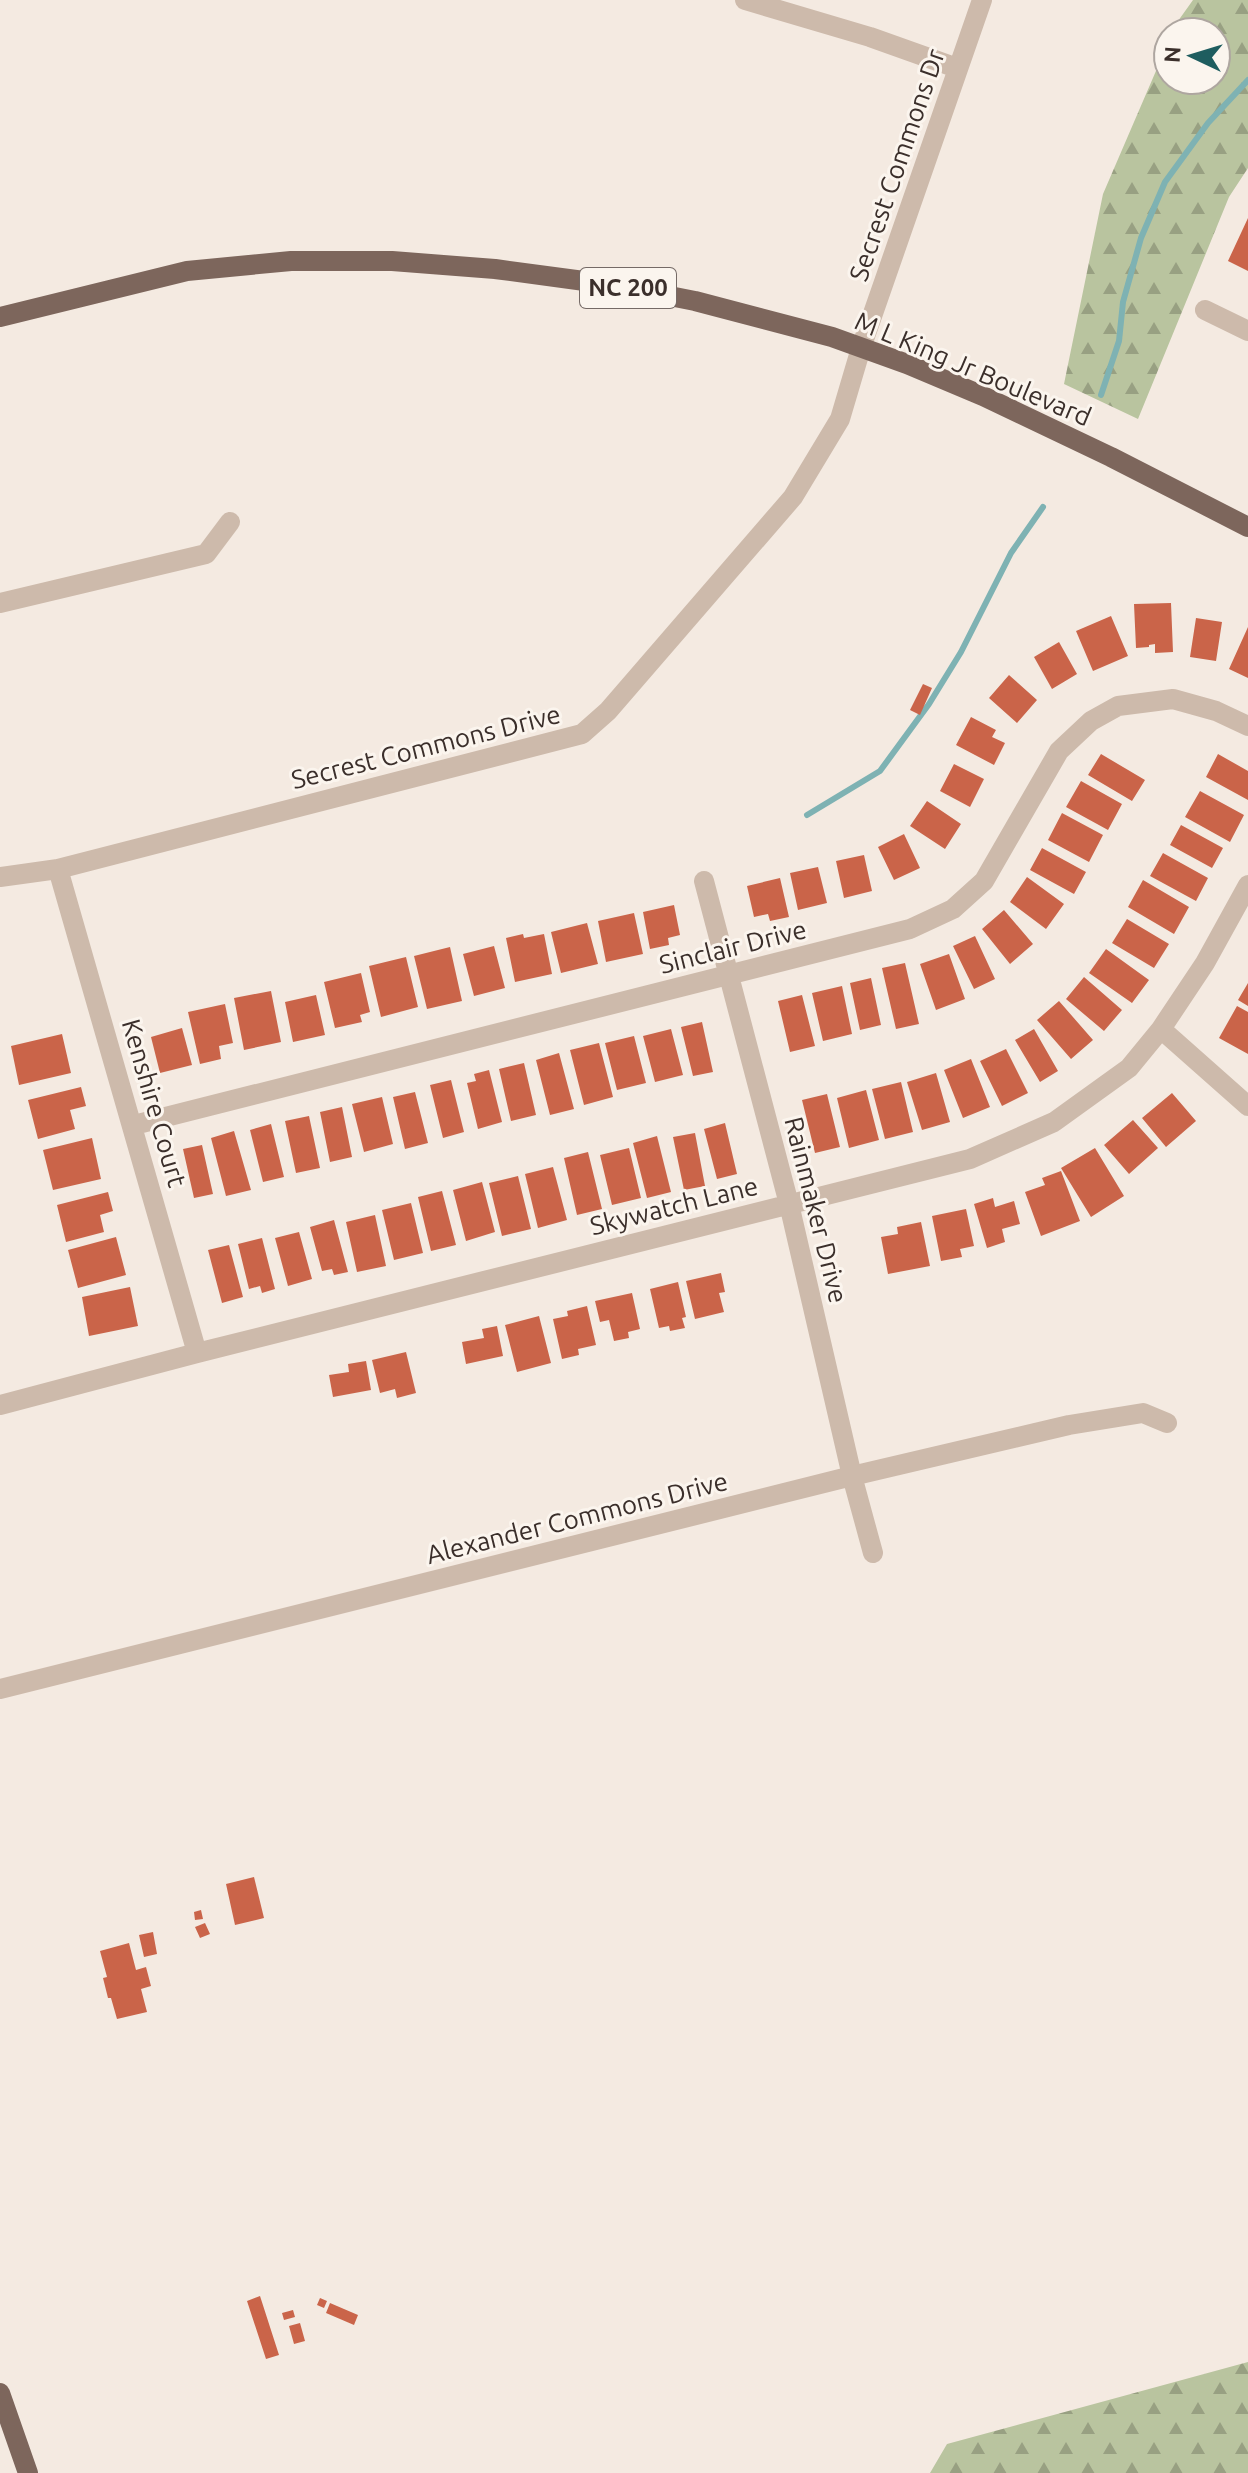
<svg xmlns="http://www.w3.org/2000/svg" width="1248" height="2473" font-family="Ubuntu,sans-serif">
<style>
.forest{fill:url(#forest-firs)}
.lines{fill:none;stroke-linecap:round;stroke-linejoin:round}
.stream{stroke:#7eb2b3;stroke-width:6}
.building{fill:#ca6449}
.street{stroke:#cdbaab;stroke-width:20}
.primary{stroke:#7d665c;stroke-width:20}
.labels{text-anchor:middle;stroke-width:6;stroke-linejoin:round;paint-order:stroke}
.shield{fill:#fbf5ee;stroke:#756a66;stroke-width:2}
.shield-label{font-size:24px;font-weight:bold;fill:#3b2f2b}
.street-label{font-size:26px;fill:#3b2f2b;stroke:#fbf5ee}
</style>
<defs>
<pattern id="forest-firs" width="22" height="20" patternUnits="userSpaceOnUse" patternTransform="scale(2)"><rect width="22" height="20" fill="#b9c49f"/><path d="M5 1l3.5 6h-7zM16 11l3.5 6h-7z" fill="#98a082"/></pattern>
</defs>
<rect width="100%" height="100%" fill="#f4eae1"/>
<path class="forest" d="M1193,0H1248V168L1229,197L1138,419L1064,384L1103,194L1168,43V80H1216V32H1173L1178,21Z
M1248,2362V2473H930L947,2444Z"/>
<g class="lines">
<path class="stream" d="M1101,395L1119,341L1123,302L1141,238L1165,182L1208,123L1248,80
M807,815L880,771L929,704L961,652L1011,553L1043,507"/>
</g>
<path class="building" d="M1248,218V271L1228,261Z
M1171,603L1173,652L1155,653V644L1149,645V647L1136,648L1134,604Z
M1111,616L1128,656L1093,671L1076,631Z
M1196,618L1222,622L1216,661L1190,657Z
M1248,627V678L1229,669Z
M1059,642L1077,674L1052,689L1034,657Z
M1009,675L1037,700L1017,723L989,698Z
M923,684L932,688L920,715L910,710Z
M971,717L996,730L992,737L1005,743L994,765L956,745Z
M1101,754L1145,780L1132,801L1088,775Z
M1218,754L1248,771V800L1206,777Z
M954,764L984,779L970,807L940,791Z
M1081,781L1122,804L1108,830L1066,807Z
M1200,791L1244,815L1230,842L1185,817Z
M927,801L961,824L945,849L910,826Z
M1062,813L1103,835L1089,862L1048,840Z
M1181,825L1223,848L1212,868L1170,845Z
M904,834L920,868L894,880L878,847Z
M1042,848L1086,872L1074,894L1030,870Z
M1163,853L1208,878L1196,901L1150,876Z
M864,855L872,891L844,898L836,861Z
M818,867L827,903L798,910L790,873Z
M1027,877L1064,904L1046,929L1010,902Z
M780,878L789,917L770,921L768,914L754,917L747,886Z
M1143,880L1189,907L1174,934L1128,907Z
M674,905L680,935L668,938L669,945L650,949L643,912Z
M1004,910L1033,944L1010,964L982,929Z
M634,913L643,954L606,962L598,921Z
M1127,919L1169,944L1154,968L1112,943Z
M587,923L598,964L561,973L551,932Z
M523,934L524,938L544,934L552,974L515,982L506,938Z
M975,936L995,979L974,989L953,946Z
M494,946L505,988L474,996L463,954Z
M450,947L462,1001L427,1009L414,956Z
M1106,949L1149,980L1132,1003L1089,973Z
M949,954L965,999L936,1010L920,964Z
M406,957L418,1007L381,1017L369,966Z
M905,963L919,1024L896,1029L882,968Z
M361,973L370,1012L360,1015L362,1022L335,1028L324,982Z
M1084,977L1122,1010L1104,1031L1066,999Z
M871,978L881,1025L860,1030L850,983Z
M1248,983V1006L1238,1000Z
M842,986L852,1034L823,1041L812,993Z
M271,991L281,1042L244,1050L234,998Z
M316,995L325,1035L293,1042L285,1002Z
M802,995L815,1046L790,1052L778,1001Z
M1059,1001L1093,1040L1071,1059L1037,1020Z
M225,1004L233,1043L219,1046L221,1059L200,1064L188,1012Z
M1237,1006L1248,1012V1054L1219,1038Z
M702,1022L713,1072L693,1076L681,1027Z
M182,1028L192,1065L160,1073L151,1037Z
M671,1029L683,1075L655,1082L643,1036Z
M1034,1029L1058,1071L1040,1082L1015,1040Z
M62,1034L71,1073L19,1085L11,1046Z
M634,1036L646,1083L617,1090L605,1043Z
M599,1043L613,1097L584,1105L570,1050Z
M1006,1049L1028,1093L1002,1106L980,1061Z
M559,1053L574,1109L550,1115L536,1060Z
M971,1059L990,1107L963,1118L944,1070Z
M524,1063L536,1115L511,1121L499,1069Z
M489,1070L502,1122L478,1129L467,1083L476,1081L474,1074Z
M936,1073L950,1122L922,1130L907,1082Z
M451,1080L464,1132L443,1138L430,1085Z
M901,1082L913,1132L885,1139L872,1089Z
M81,1087L86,1106L70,1110L75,1129L38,1139L28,1100Z
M866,1090L879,1140L849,1148L837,1098Z
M415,1092L428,1143L405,1149L393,1097Z
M1172,1093L1196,1121L1166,1147L1142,1118Z
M827,1094L840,1147L815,1153L802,1100Z
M382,1097L393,1144L364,1152L352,1104Z
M342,1107L352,1157L330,1162L320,1112Z
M309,1116L320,1168L296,1173L285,1121Z
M1133,1120L1158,1148L1129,1174L1104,1145Z
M725,1123L737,1174L717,1179L704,1129Z
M271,1124L284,1177L263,1182L250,1130Z
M234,1131L251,1190L226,1196L211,1138Z
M695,1133L705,1186L684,1190L673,1137Z
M657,1136L671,1192L647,1198L633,1143Z
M92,1138L101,1179L53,1190L43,1150Z
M202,1145L213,1194L194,1198L183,1149Z
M629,1148L641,1198L612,1205L600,1155Z
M1095,1148L1124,1196L1091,1217L1061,1168Z
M588,1152L602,1209L577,1215L564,1158Z
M553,1167L567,1220L538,1228L525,1174Z
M1061,1171L1080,1221L1041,1236L1025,1192L1045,1185L1042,1178Z
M518,1176L531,1229L502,1236L489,1183Z
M482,1182L495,1232L466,1241L453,1190Z
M442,1191L456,1245L431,1251L418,1197Z
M108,1192L113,1211L100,1215L104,1232L66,1242L57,1205Z
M993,1198L995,1207L1014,1201L1020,1224L1002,1229L1005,1242L987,1248L974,1204Z
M411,1203L423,1253L394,1260L382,1210Z
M966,1209L974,1246L960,1249L962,1257L941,1261L932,1216Z
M375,1215L386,1266L357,1272L346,1222Z
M334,1220L348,1272L334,1275L332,1269L322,1271L310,1227Z
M921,1222L930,1266L888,1274L881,1237L898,1234L897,1227Z
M299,1232L312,1279L288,1286L275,1238Z
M116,1237L126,1275L78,1288L68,1250Z
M262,1238L275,1289L262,1293L260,1286L249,1289L238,1244Z
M229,1245L243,1297L222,1303L208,1250Z
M721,1273L725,1292L719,1293L724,1312L695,1319L686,1281Z
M678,1282L686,1317L682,1318L685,1328L670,1331L669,1326L659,1328L650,1289Z
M130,1287L138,1326L89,1336L82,1297Z
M632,1293L640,1329L628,1332L629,1338L614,1341L609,1320L600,1322L595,1301Z
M587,1306L596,1345L578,1349L579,1355L562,1359L553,1319L568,1316L567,1311Z
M539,1316L551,1363L517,1372L505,1325Z
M497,1326L503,1356L466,1364L462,1342L484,1338L482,1329Z
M406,1352L416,1393L397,1398L395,1389L380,1393L372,1360Z
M366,1361L371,1390L333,1397L329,1375L349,1372L348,1364Z
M254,1877L264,1918L235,1925L226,1884Z
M201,1910L203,1919L195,1920L194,1912Z
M205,1923L210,1934L200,1938L195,1927Z
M153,1932L157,1954L144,1957L139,1935Z
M129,1943L136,1970L146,1967L151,1986L141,1989L147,2012L117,2019L111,1998H108L103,1978L107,1977L100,1951Z
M260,2296L279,2355L266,2359L247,2301Z
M320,2298L327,2301L324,2308L317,2305Z
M330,2303L358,2315L354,2325L326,2313Z
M293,2310L295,2317L284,2320L282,2313Z
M300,2323L305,2341L294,2344L289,2326Z"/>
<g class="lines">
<path class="street" d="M745,0L870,37L957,68
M1205,310L1248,331
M0,603L206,554L230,522
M58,869L197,1353
M0,877L58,869L582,734L608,711L793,497L840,419L861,348L982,0
M704,881L789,1204L852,1476L873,1553
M1161,1029L1248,1106
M134,1125L910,929L953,909L984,881L1059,751L1091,721L1118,706L1173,699L1216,711L1248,726
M0,1405L197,1353L970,1159L1054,1122L1129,1068L1161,1029L1205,963L1248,885
M0,1689L852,1476L1069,1425L1143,1413L1167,1423"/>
<path class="primary" d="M0,317L187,271L291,261H392L495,269L614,285L695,301L832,337L907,364L983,396L1111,457L1248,527
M0,2393L28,2473"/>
</g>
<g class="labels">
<rect class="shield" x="580" y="268" width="96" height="40" rx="6"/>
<g class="shield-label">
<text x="628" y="296">NC 200</text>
</g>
<g class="street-label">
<text transform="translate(897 165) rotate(-71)" y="9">Secrest Commons Dr</text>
<text transform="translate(973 369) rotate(23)" y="9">M L King Jr Boulevard</text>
<text transform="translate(426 747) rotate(-14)" y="9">Secrest Commons Drive</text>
<text transform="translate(733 947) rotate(-14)" y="9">Sinclair Drive</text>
<text transform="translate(154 1103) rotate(74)" y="9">Kenshire Court</text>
<text transform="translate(674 1206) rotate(-14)" y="9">Skywatch Lane</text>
<text transform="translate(816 1210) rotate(76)" y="9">Rainmaker Drive</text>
<text transform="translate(577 1518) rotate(-14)" y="9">Alexander Commons Drive</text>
</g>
</g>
<g transform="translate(1192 56) rotate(274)"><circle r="38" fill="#fbf5ee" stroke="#aea6a0" stroke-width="2"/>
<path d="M0-6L14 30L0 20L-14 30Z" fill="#1e5d5f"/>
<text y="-12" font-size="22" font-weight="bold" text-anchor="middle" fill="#3b2f2b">N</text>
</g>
</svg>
